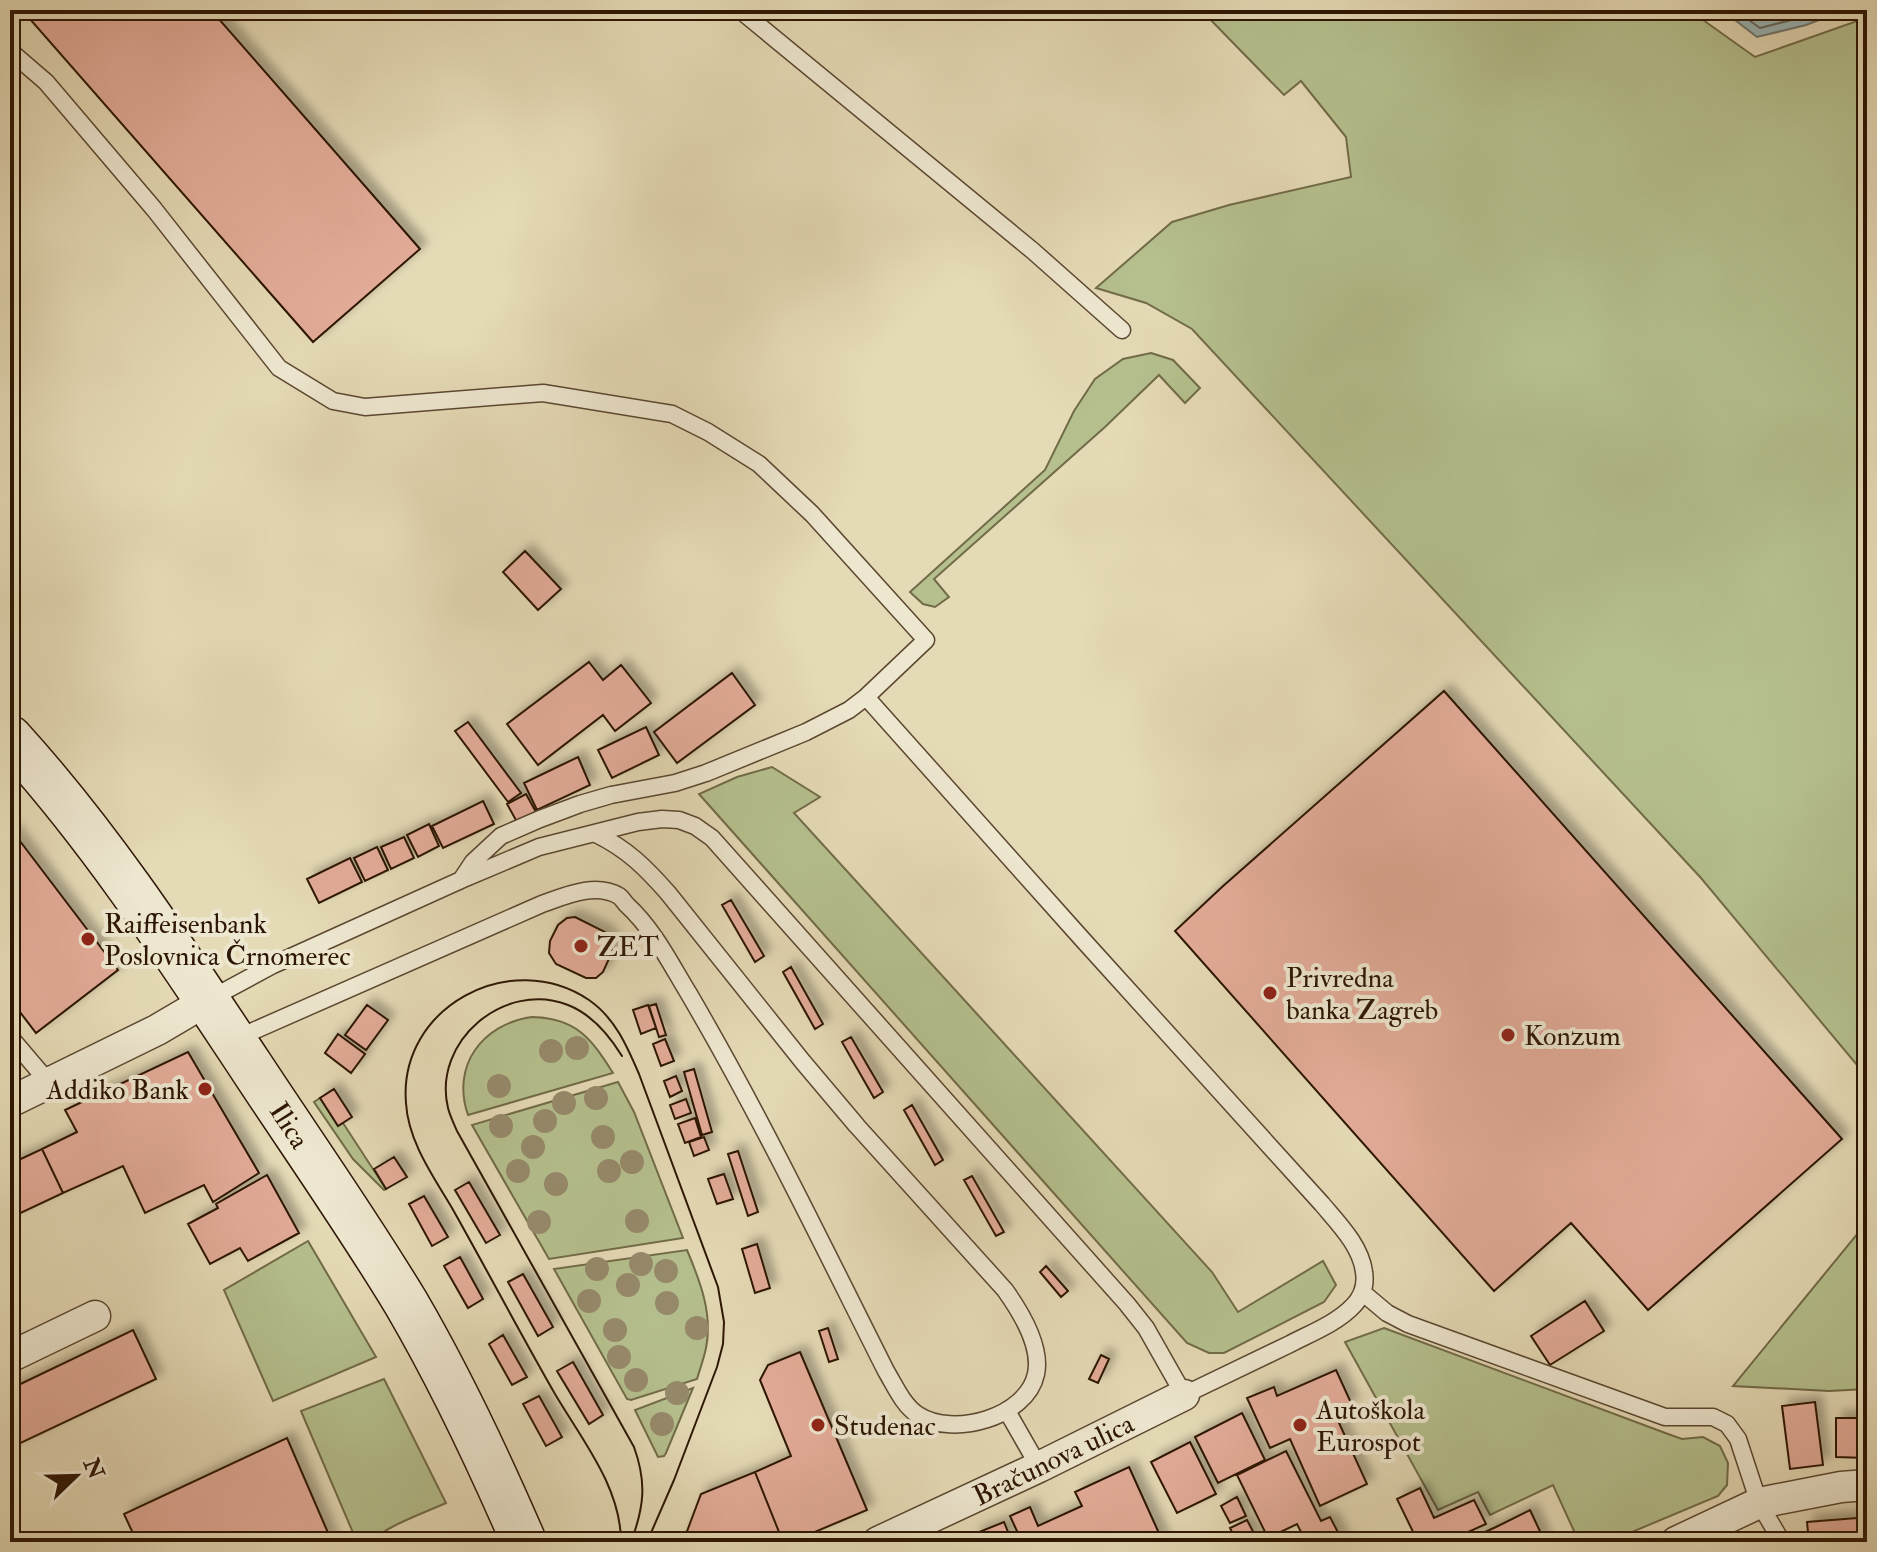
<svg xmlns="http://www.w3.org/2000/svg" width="1877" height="1552" font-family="'IM FELL Double Pica',serif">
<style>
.green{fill:#b5c08e;stroke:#716b48;stroke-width:2}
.water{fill:#9ab8b8;stroke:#6e7770;stroke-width:2}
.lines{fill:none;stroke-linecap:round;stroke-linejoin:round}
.shore{stroke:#64675e;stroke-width:2}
.building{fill:#e2ab98;stroke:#2d1603;stroke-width:2;filter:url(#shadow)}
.service-casing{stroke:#5b4730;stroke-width:19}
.minor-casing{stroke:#5b4730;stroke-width:33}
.secondary-casing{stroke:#2d1603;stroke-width:47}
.service{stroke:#eee7d0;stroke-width:16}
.minor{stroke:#eee7d0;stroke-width:30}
.secondary{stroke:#eee7d0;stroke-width:44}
.tram{stroke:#2d1603;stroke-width:2}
.tree{fill:#968a6b}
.poi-dot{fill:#8f2418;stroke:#eee7d0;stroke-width:3}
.labels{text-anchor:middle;stroke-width:8;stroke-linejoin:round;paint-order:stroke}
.poi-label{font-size:28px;fill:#2d1603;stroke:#eee7d0;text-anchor:start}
.street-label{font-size:28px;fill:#2d1603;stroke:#eee7d0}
</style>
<defs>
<filter id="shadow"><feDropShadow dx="7" dy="-7" stdDeviation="4" flood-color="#0004"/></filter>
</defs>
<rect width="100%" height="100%" fill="#e5dab6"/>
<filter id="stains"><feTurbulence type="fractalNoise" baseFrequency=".0025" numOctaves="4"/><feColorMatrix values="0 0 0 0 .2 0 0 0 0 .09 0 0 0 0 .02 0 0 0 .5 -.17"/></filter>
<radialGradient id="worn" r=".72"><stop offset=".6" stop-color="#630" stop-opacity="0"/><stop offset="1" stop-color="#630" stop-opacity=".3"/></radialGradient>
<path class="green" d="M1201,10H1689L1755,57L1863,19L1867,12V1077L1701,878L1192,329L1146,303L1096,288L1172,222L1229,205L1351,177L1346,137L1301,81L1284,95Z
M1151,353L1173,360L1200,388L1185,403L1159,375L1105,427L934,579L949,597L935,607L923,604L910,592L1045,470L1074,411L1095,379L1123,359Z
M772,767L820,797L794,813L1212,1272L1238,1312L1323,1261L1336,1285L1324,1302L1224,1353H1209L1187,1343L699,794L737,777Z
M532,1017C576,1018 591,1038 613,1073L468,1115C451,1066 482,1024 532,1017Z
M618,1082L634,1112L683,1238L549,1259L472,1125Z
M320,1098L343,1123L386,1189L384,1190L353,1159L314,1102Z
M1867,1222V1389L1829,1391L1733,1386Z
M308,1241L376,1357L273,1401L224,1290Z
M687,1250C700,1281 713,1314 706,1348C704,1358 700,1369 697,1379L631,1400L627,1399L554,1269Z
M1384,1328L1668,1434L1682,1439L1703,1437L1720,1446L1728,1463L1727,1485L1718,1496L1608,1542H1579L1553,1485L1490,1515L1478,1492L1438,1510L1345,1342Z
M384,1379L446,1503C428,1511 409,1518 392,1527C378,1534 375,1542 357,1542L301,1411Z
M693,1388L666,1453L664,1456L658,1457L635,1410Z"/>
<path class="water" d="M1722,10H1845L1806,25L1757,37Z"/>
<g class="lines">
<path class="shore" d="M1735,10L1760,28L1803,17L1823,10"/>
</g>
<path class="building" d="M22,10H211L420,249L313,342Z
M525,551L561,589L538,610L503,572Z
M589,662L603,680L621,665L651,703L615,731L603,715L538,765L507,724Z
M732,673L755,705L677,763L654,732Z
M1444,691L1842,1139L1648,1310L1571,1223L1494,1291L1175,931L1222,887Z
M468,722L521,793L508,802L455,731Z
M646,727L659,755L612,778L598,750Z
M578,757L590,785L537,810L524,783Z
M526,794L536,812L517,822L507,804Z
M483,801L494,824L443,848L432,826Z
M429,824L439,846L418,857L407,835Z
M10,828L118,970L36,1033L10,999Z
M404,837L414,858L391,869L381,847Z
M377,847L388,870L365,881L354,858Z
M350,858L362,882L319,903L307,879Z
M731,900L764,956L755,962L722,905Z
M575,917L605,932L612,940V952L603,972L596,978H586L556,964L549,953L550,941L558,925L567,918Z
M791,967L823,1024L815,1029L783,972Z
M656,1004L666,1035L659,1037L649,1006Z
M367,1005L388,1020L366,1050L345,1035Z
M648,1005L656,1028L641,1034L633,1010Z
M338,1034L365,1054L351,1073L325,1053Z
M851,1037L883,1092L874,1098L842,1042Z
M665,1039L674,1061L661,1066L653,1044Z
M188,1052L259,1173L213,1202L204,1185L145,1213L123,1166L63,1193L42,1149L77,1132L65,1110Z
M694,1069L712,1132L702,1135L684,1072Z
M676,1076L682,1091L670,1097L664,1081Z
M334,1089L352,1117L338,1126L320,1098Z
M686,1099L691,1113L675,1119L670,1105Z
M912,1105L943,1160L935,1165L904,1110Z
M695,1118L701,1137L685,1143L678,1124Z
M704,1137L709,1150L694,1156L689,1142Z
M42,1149L63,1193L10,1218V1164Z
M738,1151L758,1212L748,1216L728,1154Z
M394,1157L407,1177L386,1189L374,1169Z
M724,1174L733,1199L717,1204L708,1179Z
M267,1175L299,1233L248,1261L240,1248L210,1264L188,1224L218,1208L216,1204Z
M972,1176L1004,1232L996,1236L964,1180Z
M469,1182L500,1235L486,1243L455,1190Z
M424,1196L448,1237L432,1246L409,1204Z
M757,1244L770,1288L755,1293L742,1249Z
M460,1257L483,1299L468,1308L444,1266Z
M1046,1266L1068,1291L1061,1297L1040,1272Z
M523,1274L553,1327L538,1336L508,1282Z
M1585,1301L1604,1331L1550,1365L1531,1336Z
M828,1328L838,1359L829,1362L819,1331Z
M133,1330L156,1379L10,1448V1389Z
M503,1335L527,1377L512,1385L489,1344Z
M800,1352L867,1510L791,1542H783L755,1472L791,1456L760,1380L768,1365Z
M1101,1355L1109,1359L1098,1383L1089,1379Z
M573,1362L603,1415L589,1424L557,1371Z
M1336,1370L1352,1405L1334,1412L1367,1484L1320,1506L1290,1439L1270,1448L1247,1398L1274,1387L1277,1396Z
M539,1396L562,1437L546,1446L523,1404Z
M1815,1402L1823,1465L1790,1469L1782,1406Z
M1242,1413L1265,1460L1218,1483L1195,1437Z
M1836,1418H1867V1458L1836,1457Z
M287,1438L332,1542H137L124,1514Z
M1190,1442L1216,1494L1177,1513L1151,1462Z
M1286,1451L1321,1521L1330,1517L1343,1542H1306L1297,1524L1268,1538L1237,1475Z
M1129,1467L1163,1542H1022L1010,1516L1030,1507L1038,1526L1082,1506L1075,1492Z
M755,1472L783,1542H683L701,1494Z
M1420,1488L1434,1518L1474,1500L1486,1524L1446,1542H1418L1397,1499Z
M1237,1497L1246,1516L1230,1523L1221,1506Z
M1530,1510L1545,1542H1463L1496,1527Z
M1857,1518L1859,1542H1809L1807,1522Z
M1247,1520L1258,1541L1257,1542H1237L1230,1528Z
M1004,1522L1012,1542H977L974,1534Z"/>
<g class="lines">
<g class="service-casing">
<path id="service" d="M740,10L1033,251L1122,330
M10,51L46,82L154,209L279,368L333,401L365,407L543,393L672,414L708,432L759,464L812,514L926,640L866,697L849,710L806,732L706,773L675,783L611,795L580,804L540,819L501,836L473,862L461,880
M208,1000L273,965L461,880L539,847L638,822L662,819L679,820L695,826L712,838L1127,1304L1146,1328L1184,1395C1219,1378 1254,1361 1290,1344C1311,1333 1337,1323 1353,1306C1362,1297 1366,1285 1364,1272C1361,1246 1338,1223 1322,1204L1083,940L866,697
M10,1037L50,1084
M235,1039L542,904C565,896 595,882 619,896C622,898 624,902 627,905C654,930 670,963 689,994C761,1117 822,1244 886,1371C895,1386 903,1405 918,1415C953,1438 1027,1417 1036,1374C1042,1346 1020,1311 1005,1290L857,1126L803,1062L668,893C645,867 627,849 596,834
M1362,1292L1387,1313L1408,1324L1665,1417H1713L1727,1424L1738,1439L1759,1503L1782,1542
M1007,1411L1039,1467"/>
</g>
<g class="minor-casing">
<path id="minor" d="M10,1102L157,1030L208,1000
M10,1357L95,1316
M878,1542L1039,1467L1184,1395
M1676,1542L1759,1503L1841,1487L1867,1485"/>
</g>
<g class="secondary-casing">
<path id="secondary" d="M10,738C101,838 175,952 250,1065C302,1144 357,1222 406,1303C451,1380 489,1461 524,1542"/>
</g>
<use href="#service" class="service"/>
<use href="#minor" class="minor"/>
<use href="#secondary" class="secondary"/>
<path class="tram" d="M622,1056C609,1035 591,1014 568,1005C505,980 432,1041 448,1108C450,1116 454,1124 457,1131L634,1447C647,1483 644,1507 631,1542
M621,1542C621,1487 582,1440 555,1394C520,1333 487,1270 452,1208C433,1176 408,1141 406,1103C398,1007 511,947 589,1000C615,1018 627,1046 639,1074L718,1287L724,1322L723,1344L717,1367L674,1480L647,1542"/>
</g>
<g class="tree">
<circle cx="577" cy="1048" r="12"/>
<circle cx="551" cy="1051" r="12"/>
<circle cx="499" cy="1086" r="12"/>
<circle cx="596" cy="1098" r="12"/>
<circle cx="564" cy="1103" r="12"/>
<circle cx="545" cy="1121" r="12"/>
<circle cx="501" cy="1126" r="12"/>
<circle cx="603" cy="1137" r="12"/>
<circle cx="533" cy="1147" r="12"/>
<circle cx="632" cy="1162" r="12"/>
<circle cx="518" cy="1171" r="12"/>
<circle cx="609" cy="1171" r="12"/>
<circle cx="556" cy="1184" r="12"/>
<circle cx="637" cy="1221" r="12"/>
<circle cx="539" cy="1222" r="12"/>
<circle cx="641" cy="1264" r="12"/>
<circle cx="597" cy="1269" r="12"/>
<circle cx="666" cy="1271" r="12"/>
<circle cx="628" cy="1285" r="12"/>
<circle cx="589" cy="1301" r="12"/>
<circle cx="667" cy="1303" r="12"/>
<circle cx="697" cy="1328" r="12"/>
<circle cx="615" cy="1330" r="12"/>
<circle cx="619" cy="1357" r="12"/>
<circle cx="636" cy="1380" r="12"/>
<circle cx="677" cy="1393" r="12"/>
<circle cx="662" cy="1424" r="12"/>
</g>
<g class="poi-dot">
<circle cx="88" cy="939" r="8"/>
<circle cx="581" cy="946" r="8"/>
<circle cx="1270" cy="993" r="8"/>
<circle cx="1508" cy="1035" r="8"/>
<circle cx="205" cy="1089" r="8"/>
<circle cx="818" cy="1425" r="8"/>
<circle cx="1300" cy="1425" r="8"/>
</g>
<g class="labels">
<g class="poi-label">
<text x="104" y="933">Raiffeisenbank<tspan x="104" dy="32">Poslovnica Črnomerec</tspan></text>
<text x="597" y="956">ZET</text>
<text x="1286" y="987">Privredna<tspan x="1286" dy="32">banka Zagreb</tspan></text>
<text x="1524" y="1045">Konzum</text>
<text x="189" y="1099" text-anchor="end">Addiko Bank</text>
<text x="1316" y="1419">Autoškola<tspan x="1316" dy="32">Eurospot</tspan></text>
<text x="834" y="1435">Studenac</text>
</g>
<g class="street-label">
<text transform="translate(290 1125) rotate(57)" y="10">Ilica</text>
<text transform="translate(1053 1459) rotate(-26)" y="10">Bračunova ulica</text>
</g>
</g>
<rect width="1877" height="1552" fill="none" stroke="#e5dab6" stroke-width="40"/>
<rect x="12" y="12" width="1853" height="1528" fill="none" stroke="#2d1603" stroke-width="4"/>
<rect x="20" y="20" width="1837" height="1512" fill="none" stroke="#2d1603" stroke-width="2"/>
<g transform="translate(76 1476) rotate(67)" stroke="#eee7d0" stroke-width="6" paint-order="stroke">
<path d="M0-6L14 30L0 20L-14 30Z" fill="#2d1603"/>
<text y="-12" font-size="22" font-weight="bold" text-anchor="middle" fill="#2d1603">N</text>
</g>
<rect width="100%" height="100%" filter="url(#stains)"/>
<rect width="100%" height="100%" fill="url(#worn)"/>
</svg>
